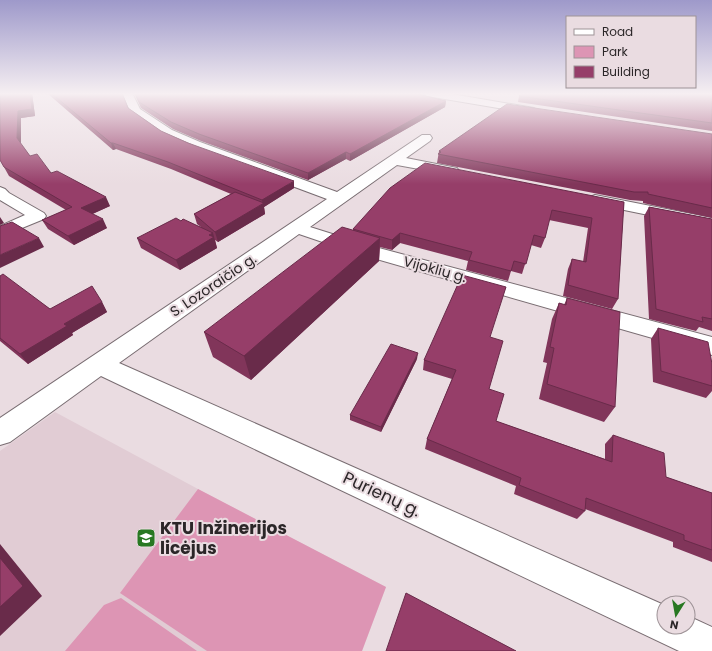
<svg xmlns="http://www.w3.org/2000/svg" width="712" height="651" font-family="Poppins,sans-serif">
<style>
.built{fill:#e1ccd4}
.green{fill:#dd95b4}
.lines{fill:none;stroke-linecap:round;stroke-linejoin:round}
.street-casing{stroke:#796d72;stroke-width:2}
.street{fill:#fff;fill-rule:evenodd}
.wall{fill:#81355a}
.shaded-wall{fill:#692b4a}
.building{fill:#963e69;stroke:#692b4a}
.labels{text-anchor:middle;stroke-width:4;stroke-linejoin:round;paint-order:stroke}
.street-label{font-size:14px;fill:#2b2628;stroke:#eadce1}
.near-street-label{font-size:17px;fill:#2b2628;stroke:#eadce1}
.near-poi-label{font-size:17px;font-weight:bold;fill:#2b2628;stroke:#eadce1;text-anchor:start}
</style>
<rect width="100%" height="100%" fill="#eadce1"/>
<path class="built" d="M55,412L198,489L386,587L362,651H0V451Z"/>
<path class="green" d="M198,489L386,587L362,651H207L120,593Z
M121,598L197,651H65L104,605Z"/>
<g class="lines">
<g class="street-casing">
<path id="street" d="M122,93H132L140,109L172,130L200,142L337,192L422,135H430L432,138L430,141L406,158L457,168L459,171L457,174L452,175L397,165L310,227L364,244L712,337V355L352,252L299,234L119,363L664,605V627H688V616L712,627V651H679L101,376L10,442L0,445V418L327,199L190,148L164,136L131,113Z
M422,93H446L534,108L539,111L534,114L427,96Z
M0,187L5,189L9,193L44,213L46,216L44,219L0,237V226L25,215L0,200Z
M595,195L712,218V228L590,203L587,200L590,197Z"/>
</g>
<use href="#street" class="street"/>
</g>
<path class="wall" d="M0,93H32L35,116L21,118V144L30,156L51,173L110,206L92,214L107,228L74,245L48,229L42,220L66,210L9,176L0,160Z
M47,93H122L128,108L161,131L294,188L264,207L265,214L218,242L215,240L217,248L180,270L141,248L137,238L181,221L201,227L197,224L194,214L231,194L171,169L116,149L113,150Z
M134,93H414L446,101L445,107L350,161L346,159L308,180L201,141L173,129L141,108Z
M712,93V131L518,102L519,96Z
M712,134V218L643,203V201L630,200L437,163L439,151Z
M624,202L618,299L612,309L563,296L568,269L572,259L583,262L588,228L549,220L545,238L541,248L531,245L522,274L511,271L508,281L466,270L468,261L400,243L392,250L380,247L379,261L251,380L213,357L204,332L353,230V229Z
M649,207L712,219V331L699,327L696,331L649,319L644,216Z
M0,276L50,309L102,302L107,312L72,333L73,335L28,364L0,341Z
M567,298L615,407L604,422L539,399L547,363L543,362L552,319L559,303L564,305Z
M658,328L712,364V391L706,398L653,382L651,339Z
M490,337L489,389L496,421L605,459V444L613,435L666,477L712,493V562L673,547V542L585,509V511L577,519L514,494L516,486L425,449L427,439L452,379L423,370L424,360Z
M417,359L381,432L350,420V415Z"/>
<path class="shaded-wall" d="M30,93H32L35,116L21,118V146L17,138L18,111Z
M446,101L445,107L350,161V154Z
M111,143H113L116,149L113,150Z
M346,152V159L308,180V173Z
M294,181V188L264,207L265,214L218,242L215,232L263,204L262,200Z
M106,197L110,206L86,217L81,208Z
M0,217L4,223L0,225Z
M103,219L107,228L74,245L68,236Z
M213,233L217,248L180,270L176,260Z
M400,233V243L392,250V240Z
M39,238L44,247L0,268V255Z
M380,238L379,261L251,380L244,356Z
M102,302L107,312L72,333L73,335L28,364L20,354L64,324Z
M418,353L417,359L381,432V427Z
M0,544L42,596L0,636Z"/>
<path class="building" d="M0,93H30L32,109L18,111L17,138L30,156L37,154L51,173L57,171L106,197L81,208L103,219L68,236L42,220L72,207L4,167L0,160Z
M51,93H122L128,108L161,131L188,143L294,181L262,200L168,162L113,143H111Z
M135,93H414L446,101L350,154L346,152L308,173L199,134L171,122L139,102Z
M523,93H712V123L519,96Z
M507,104L712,134V208L648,194V192H634L438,154L441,152L439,151Z
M425,163L624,202L618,299L568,285L572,259L586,262L592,218L552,210L545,238L534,235L526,264L514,261L511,271L469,260L472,252L400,233L392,240L353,229L390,188Z
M235,192L264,203L215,232L194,214Z
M649,207L712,219V319L702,317L703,322L656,309Z
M176,218L181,221L183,219L213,233L209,235L214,237L176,260L137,238Z
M12,222L39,238L0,255V226Z
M342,227L380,238L244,356L204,332Z
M3,274L50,309L92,286L102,302L64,324L67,326L20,354L0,338V276Z
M462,275L506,287L490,337L503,341L489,389L504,394L496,421L612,462L613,435L664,453L666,477L712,493V550L684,540V535L586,498L585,511L519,485L521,478L427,439L456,370L424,360Z
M567,298L620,312L615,407L547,384L554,348L550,347L559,303L566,305Z
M658,328L708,342L712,364V386L661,371Z
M391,344L418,353L381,427L350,415Z
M0,558L23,586L0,607Z
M406,593L516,651H386Z"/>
<linearGradient id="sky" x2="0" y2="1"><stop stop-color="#9e99ca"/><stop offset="0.51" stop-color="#f6eff2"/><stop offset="1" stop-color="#f6eff2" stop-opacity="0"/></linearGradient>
<rect width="712" height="184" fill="url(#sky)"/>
<defs>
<g id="school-square" transform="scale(1)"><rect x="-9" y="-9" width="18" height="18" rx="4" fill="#287822" stroke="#eadce1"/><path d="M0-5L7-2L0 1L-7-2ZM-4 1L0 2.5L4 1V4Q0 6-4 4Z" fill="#fff"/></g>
</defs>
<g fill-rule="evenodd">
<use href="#school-square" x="146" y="538"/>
</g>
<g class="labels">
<g class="street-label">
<text transform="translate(435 269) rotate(15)" y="5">Vijoklių g.</text>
<text transform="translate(213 285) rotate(-34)" y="5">S. Lozoraičio g.</text>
</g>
<g class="near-street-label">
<text transform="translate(382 494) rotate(25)" y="6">Purienų g.</text>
</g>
<g class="near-poi-label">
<text x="160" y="534">KTU Inžinerijos<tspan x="160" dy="20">licėjus</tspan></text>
</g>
</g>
<rect x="566" y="16" width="130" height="72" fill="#eadce1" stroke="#9e9397"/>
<rect x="574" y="29" width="20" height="6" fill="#ffffff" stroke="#9e9397"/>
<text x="602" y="36" font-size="12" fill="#2b2628">Road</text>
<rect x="574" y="46" width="20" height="12" fill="#dd95b4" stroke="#9e9397"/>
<text x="602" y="56" font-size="12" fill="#2b2628">Park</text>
<rect x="574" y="66" width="20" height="12" fill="#963e69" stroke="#9e9397"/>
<text x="602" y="76" font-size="12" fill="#2b2628">Building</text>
<g transform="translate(676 615) rotate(191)"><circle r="19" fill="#eadce1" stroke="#9e9397"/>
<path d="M0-3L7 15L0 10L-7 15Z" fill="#287822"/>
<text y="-6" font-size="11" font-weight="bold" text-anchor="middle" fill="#2b2628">N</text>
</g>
</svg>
